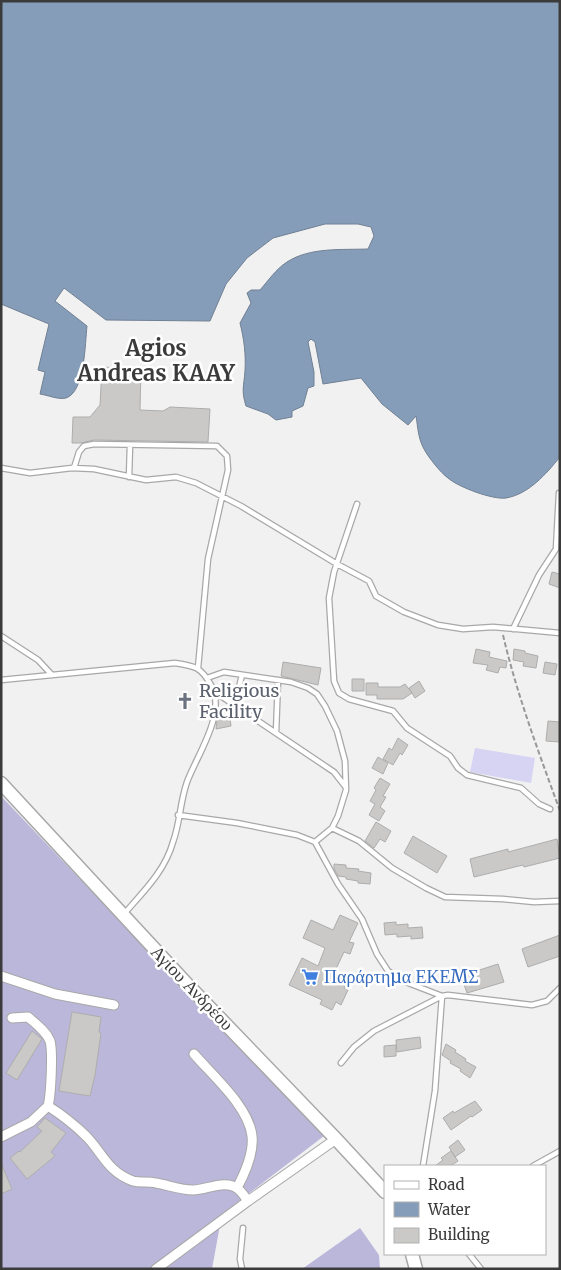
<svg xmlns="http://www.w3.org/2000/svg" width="561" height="1270" font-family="Merriweather,serif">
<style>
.green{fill:#d6d3f3}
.forest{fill:#bbb7da}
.water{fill:#869db9;stroke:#708093}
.building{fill:#cac9c8;stroke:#aeadad}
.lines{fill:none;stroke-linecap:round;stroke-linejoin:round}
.service-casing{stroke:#a8a8a9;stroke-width:7}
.minor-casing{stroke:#a8a8a9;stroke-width:11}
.secondary-casing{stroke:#a8a8a9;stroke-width:15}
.path{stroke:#989899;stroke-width:2;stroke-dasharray:5 2.5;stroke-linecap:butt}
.service{stroke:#fff;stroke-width:4.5}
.minor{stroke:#fff;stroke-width:9}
.secondary{stroke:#fff;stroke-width:12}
.labels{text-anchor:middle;stroke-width:5;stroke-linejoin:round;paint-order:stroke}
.worship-label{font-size:18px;fill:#5b616d;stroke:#fff;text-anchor:start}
.shop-label{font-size:18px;fill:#366cbe;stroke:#fff;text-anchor:start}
.street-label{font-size:18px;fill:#3b3b3b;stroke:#fff}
.district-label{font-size:22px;font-weight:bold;fill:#3b3b3b;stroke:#fff}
</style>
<rect width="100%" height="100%" fill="#f1f1f2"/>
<path class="green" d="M475,748L535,758L531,783L470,772Z"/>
<path class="forest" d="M1,796L324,1136L222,1214L212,1269H1Z
M360,1228L379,1255L380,1269H302Z"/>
<path class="water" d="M1,1H560V457C546,474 529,494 506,498C493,500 458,487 448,478C441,473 428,457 424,449C418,438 418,428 416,416L408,425L382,404L361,378L323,384L315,342L311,339L308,342L314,372V386L308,388L303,406L292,411V417L276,420L268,414L246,406C241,390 244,386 245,371C246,354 244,339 240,323L251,303L247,293L251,290H260C268,281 276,269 287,262C310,247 342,250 368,249L374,236L371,227L358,224H325L273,238L247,258L226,284L210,321L106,320L64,288L55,301L87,326C85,343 85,392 66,398C59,400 47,395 40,394L45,372L38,370L49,324L1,304Z"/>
<path class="building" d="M102,367L141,369L140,410L163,411L170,407L210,409L208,442L94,440L81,443H72L73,417H90L100,405Z
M552,572L560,574V588L549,584Z
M476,649L490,652L489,657L507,661L506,668L500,667L498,673L486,670L488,665L473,663Z
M514,649L525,651V653L538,656L536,668L523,666L524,662L513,660Z
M283,662L321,668L318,685L281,676Z
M545,662L557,664L555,675L543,673Z
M352,679H364V691H352Z
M419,681L425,691L415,698L409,688Z
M366,683H378V687H400L405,684L412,693L403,699H377V695H366Z
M230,718L231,726L216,729L217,720Z
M548,721L560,722V742L546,741Z
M398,738L408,745L402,755L400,753L393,765L383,759L389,748L392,750Z
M378,757L388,763L383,774L372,768Z
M380,778L390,784L383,796L386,797L380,807L385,811L379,821L369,815L375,804L370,801L376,790L374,788Z
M376,822L391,831L385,842L380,839L374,848L365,841Z
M413,836L447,856L437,873L404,853Z
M557,839L560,858L524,867L523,865L474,877L470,859L508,849V852Z
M334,864L346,865V868L359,869L358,871L371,873L370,884L358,883V881L346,879V877L338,876L334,868Z
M340,915L358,923L349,942L354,943L350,954L344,952L334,973L348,980L344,988L348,990L341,1005L336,1002L332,1010L320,1004L322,1000L289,985L302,958L318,966L325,948L303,938L311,920L333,930Z
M396,922V925L408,924V928L422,927L423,938L411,939V936L397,937V934L385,935L384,923Z
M560,935V956L528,967L522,949Z
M498,964L504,982L467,993L461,976Z
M72,1012L101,1017L99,1032L101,1033L95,1075L90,1096L59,1091Z
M32,1031L42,1039L17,1080L6,1073Z
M420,1037L421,1048L397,1052L396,1040Z
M446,1044L456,1050L455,1052L466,1059L465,1061L476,1067L470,1078L460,1071L461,1069L450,1063L451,1061L442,1055Z
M396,1045V1056L384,1057V1046Z
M475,1101L482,1110L472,1117L471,1116L451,1130L443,1118L453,1111L454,1113Z
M45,1118L66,1133L51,1152L55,1156L27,1179L10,1158L19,1151L20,1152L42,1131L37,1127Z
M458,1140L465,1150L455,1157L449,1147Z
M451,1151L458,1161L450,1166H435L443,1160L441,1158Z
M1,1163L12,1189L1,1194Z"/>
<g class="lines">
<g class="service-casing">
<path id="service" d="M1,468L30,473L72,468L94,469L146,480L176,477L196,483L241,506L337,564L369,581L376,596L404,612L438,625L463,629L493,627L560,633
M74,468L79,452L84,446L94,444L217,446L227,456L228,470L208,559L198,668
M129,477L130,445
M357,504L334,572L329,598L334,681L339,693L349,699L393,711L407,728L450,756L458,768L467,775L521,788L539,804L550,809
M513,629L539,575L556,549L559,493
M1,636L38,660L52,675
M207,678L224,672L291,682L308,688L317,694L325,706L337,731L345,761L346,790L338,816L332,828L315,842
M1,680L175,663C195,666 201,667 211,685C227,713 197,755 187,782C180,802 180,823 173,842C165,871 143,892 124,914
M215,692L334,772L345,786
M231,702L239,687L242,675
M276,733L278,680
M178,815L237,823L297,835L315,842L338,884L362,919L377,954L388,971L403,981L442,996L435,1091L423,1166
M332,828L359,841L392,868L426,888L445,897L503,899L534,902L560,901
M341,1063L354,1047L374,1031L442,996L448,995L532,1005L547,1001L560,988
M533,1166L560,1151
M469,1254L481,1269
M242,1269L240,1259L243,1228"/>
</g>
<g class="minor-casing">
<path id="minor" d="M1,976L55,994L114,1005
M12,1018L28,1017C36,1024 46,1031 50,1041C53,1051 51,1095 48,1106C62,1115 75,1125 87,1137C103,1154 108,1172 133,1181C140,1183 148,1181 156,1183C168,1185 181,1190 193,1190C207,1190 225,1179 238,1189C242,1192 245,1197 248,1201
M194,1054C213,1076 249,1107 252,1136C254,1153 245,1173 237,1188
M1,1137L31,1122L48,1106
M156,1269L248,1201L336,1139"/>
</g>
<g class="secondary-casing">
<path id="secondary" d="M1,783L187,984L336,1139L385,1192
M412,1254L416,1269"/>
</g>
<path class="path" d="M503,635C517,695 539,753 560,811"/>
<use href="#service" class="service"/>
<use href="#minor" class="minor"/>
<use href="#secondary" class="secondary"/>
</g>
<defs>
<g id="church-bare" transform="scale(1.35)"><path d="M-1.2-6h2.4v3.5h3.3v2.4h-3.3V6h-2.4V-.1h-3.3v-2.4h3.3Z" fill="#6b7280" stroke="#fff" stroke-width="2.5" paint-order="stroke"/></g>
<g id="supermarket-bare" transform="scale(1.35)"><path d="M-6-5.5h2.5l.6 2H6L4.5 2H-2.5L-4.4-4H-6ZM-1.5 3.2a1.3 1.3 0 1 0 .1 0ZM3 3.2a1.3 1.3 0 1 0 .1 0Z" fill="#3f7fe0" stroke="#fff" stroke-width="2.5" paint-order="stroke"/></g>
</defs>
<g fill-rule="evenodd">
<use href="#church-bare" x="185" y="701"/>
<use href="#supermarket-bare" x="310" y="977"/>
</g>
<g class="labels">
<g class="worship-label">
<text x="199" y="697">Religious<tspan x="199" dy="21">Facility</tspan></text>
</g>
<g class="shop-label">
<text x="324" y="983">Παράρτημα ΕΚΕΜΣ</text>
</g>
<g class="street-label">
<text transform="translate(192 988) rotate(46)" y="6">Αγίου Ανδρέου</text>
</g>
<g class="district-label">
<text x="156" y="356">Agios<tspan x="156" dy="25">Andreas KAAY</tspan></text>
</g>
</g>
<rect width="561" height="1270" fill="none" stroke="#3b3b3b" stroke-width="5"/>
<rect x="384" y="1165" width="162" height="90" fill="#ffffff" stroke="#b1b1b1"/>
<rect x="394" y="1181" width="25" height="8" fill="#ffffff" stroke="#b1b1b1"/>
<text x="428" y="1190" font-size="15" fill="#3b3b3b">Road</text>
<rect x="394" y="1202" width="25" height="15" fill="#869db9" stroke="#b1b1b1"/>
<text x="428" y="1215" font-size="15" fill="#3b3b3b">Water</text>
<rect x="394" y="1228" width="25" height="15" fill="#cac9c8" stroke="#b1b1b1"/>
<text x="428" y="1240" font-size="15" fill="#3b3b3b">Building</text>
</svg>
